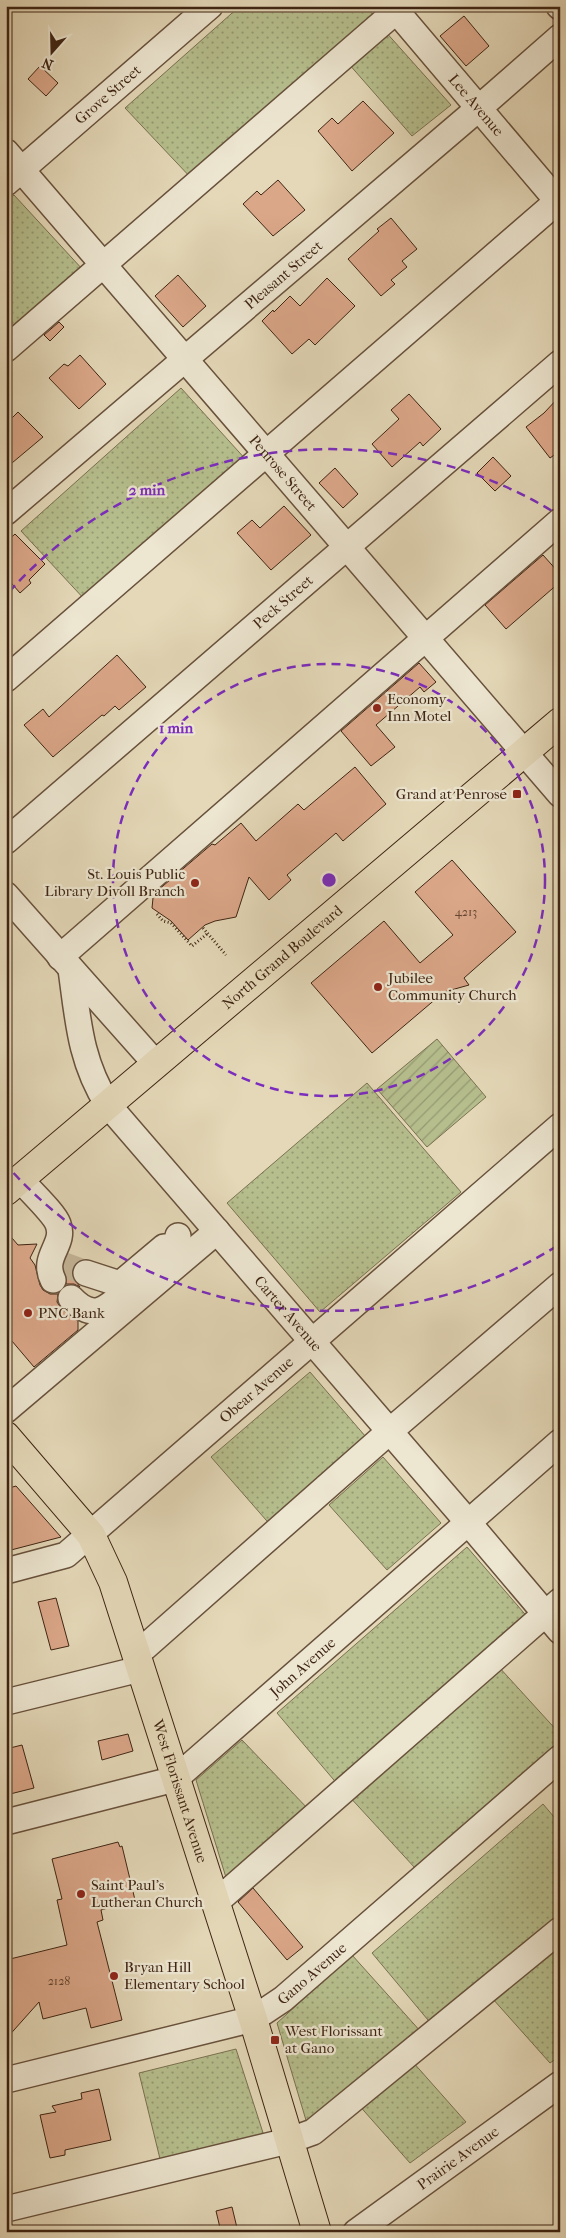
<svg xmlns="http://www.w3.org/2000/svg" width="566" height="2238" font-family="'IM FELL French Canon',serif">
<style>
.grass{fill:url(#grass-dots);stroke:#7a7150}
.garden{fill:url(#garden-furrows);stroke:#7a7150}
.building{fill:#dba789;stroke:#3e2413}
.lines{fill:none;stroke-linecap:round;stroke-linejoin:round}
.minor-tunnel{stroke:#c3b497;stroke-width:25;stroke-dasharray:25 12;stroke-linecap:butt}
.minor-casing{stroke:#68513c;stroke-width:28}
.major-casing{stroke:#3e2413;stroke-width:30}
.path{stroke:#3e2413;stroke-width:3;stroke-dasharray:1 2.5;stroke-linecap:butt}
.minor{stroke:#ede6d1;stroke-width:25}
.major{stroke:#e4d8b8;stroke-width:28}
.ring{fill:none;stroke:#7b2cbf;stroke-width:2.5;stroke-dasharray:9 6}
.poi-dot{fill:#8f2418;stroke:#ede6d1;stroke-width:2}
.labels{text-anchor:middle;stroke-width:4.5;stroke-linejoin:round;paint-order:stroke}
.number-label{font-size:12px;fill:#654530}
.street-label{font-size:15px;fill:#3e2413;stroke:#ede6d1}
.poi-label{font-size:15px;fill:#3e2413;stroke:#ede6d1;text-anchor:start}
.centre{fill:#7b2cbf;stroke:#ede6d1;stroke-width:2.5}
.ring-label{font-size:15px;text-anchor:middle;font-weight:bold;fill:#7b2cbf;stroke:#ede6d1;stroke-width:4.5;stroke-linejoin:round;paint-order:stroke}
</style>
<defs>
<pattern id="grass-dots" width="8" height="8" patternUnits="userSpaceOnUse" patternTransform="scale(1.25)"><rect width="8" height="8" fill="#b6be8d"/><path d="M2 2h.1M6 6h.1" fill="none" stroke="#959a72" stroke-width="1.8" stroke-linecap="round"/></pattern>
<pattern id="garden-furrows" width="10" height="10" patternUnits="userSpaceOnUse" patternTransform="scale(1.25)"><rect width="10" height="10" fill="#b6be8d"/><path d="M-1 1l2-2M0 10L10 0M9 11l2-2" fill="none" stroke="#959a72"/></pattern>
</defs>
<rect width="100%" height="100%" fill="#e4d8b8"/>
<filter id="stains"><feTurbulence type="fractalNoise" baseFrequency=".004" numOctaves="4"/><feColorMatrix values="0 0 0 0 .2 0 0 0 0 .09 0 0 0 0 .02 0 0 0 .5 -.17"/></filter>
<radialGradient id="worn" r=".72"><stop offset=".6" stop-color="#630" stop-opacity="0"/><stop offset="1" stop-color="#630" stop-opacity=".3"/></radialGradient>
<path class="grass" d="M240,6H366L377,20L193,180L125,108Z
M384,30L451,105L412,136L348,63Z
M14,195L84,271L6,341V202Z
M181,388L248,462L86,601L21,531Z
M367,1083L461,1192L320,1312L227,1203Z
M310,1372L372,1444L273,1528L211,1457Z
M383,1457L441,1523L387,1570L329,1505Z
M467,1547L530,1620L339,1786L277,1713Z
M498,1666L560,1734V1743L415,1868L347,1794Z
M242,1740L311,1812L228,1884L196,1780Z
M543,1804L560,1824V1922L433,2026L372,1953Z
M553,1945L560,1952V2056L550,2063L492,1998Z
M352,1955L422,2033L308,2127L277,2023Z
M236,2049L265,2139L161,2163L139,2073Z
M412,2061L466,2122L410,2163L357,2103Z"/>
<path class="garden" d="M437,1039L486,1097L427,1147L377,1089Z"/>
<path class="building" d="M464,16L489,46L466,66L440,36Z
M40,66L58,83L46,96L28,79Z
M363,101L394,133L352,171L318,131L332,118L338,124Z
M278,180L305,210L273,236L243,204L257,191L261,195Z
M391,218L417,249L402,261L407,267L391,280L395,284L381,296L348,259L379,231L377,229Z
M178,275L206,306L183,327L155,296Z
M327,278L355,306L315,345L309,339L292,354L262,321L273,310L274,312L290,296L300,306Z
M59,322L64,327L50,341L44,335Z
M80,355L106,384L79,409L49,378L64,364L68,366Z
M409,394L441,429L423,446L420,442L392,467L372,444L399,419L391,410Z
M560,396V451L550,458L526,427L544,413Z
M18,412L43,437L6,468V424Z
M493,457L511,476L495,491L477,473Z
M335,468L358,494L343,508L319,483Z
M284,506L311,535L271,570L237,533L252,520L260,528Z
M15,534L45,564L29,580L31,583L20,593L6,577V542Z
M543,555L560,574V582L506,629L485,605Z
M117,655L146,687L119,710L115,706L104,716L102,715L53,757L24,725L43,709L49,717Z
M419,663L436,682L424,692L420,687L376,725L395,747L371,766L341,731Z
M355,767L386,804L343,841L336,833L287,875L291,880L269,900L249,877L236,917L215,921L205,925L188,940L171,921L152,908L153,898L150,897L212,844L215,845L241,823L256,841L298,804L304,810Z
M452,860L516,932L464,978L469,985L444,992L372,1053L311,983L384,921L420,963L453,935L415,892Z
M6,1231L18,1245L37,1244L30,1258L35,1265L40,1285L43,1290L50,1294H58L57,1302L61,1308L78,1321V1330L34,1367L6,1334Z
M68,1255L80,1260L73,1268L72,1276L80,1287L74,1284H66L64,1265Z
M16,1486L61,1537L11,1550L6,1533V1489Z
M56,1598L69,1646L51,1650L38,1602Z
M128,1734L133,1751L102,1760L98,1741Z
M22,1745L34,1788L6,1795V1749Z
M118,1842L120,1847L122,1846L135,1900L101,1910L103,1920L97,1922L122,2020L91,2028L86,2008L43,2019L39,2002L6,2039V1960L67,1945L57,1900L62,1899L52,1859Z
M253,1888L303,1947L287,1960L238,1902Z
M99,2089L111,2140L65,2150V2155L50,2158L40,2115L56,2112L52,2106L82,2099L81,2093Z
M232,2207L238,2232H221L216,2211Z"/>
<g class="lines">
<path class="minor-tunnel" d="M62,1264L86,1273"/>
<g class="minor-casing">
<g id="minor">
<path id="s1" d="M392,6L560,204"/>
<path d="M559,6L560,7"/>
<path id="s2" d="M6,152L560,794"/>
<path id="s3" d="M6,183L210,6"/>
<path d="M6,349L396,11"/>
<path id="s4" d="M6,512L479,108L560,37"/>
<path d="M6,679L560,199"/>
<path id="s5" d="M6,841L560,363"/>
<path d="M6,895L156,1064"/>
<path d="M60,957L560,521"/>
<path id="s6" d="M71,969C78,1020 80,1061 108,1105L467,1521L560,1631"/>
<path d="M20,1179C29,1190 54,1213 58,1224C66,1245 41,1256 53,1280"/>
<path d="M156,1267C168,1257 175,1251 178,1236"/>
<path d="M86,1273L120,1284L164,1247"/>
<path d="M71,1298C92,1320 104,1311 123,1294"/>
<path d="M6,1410L217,1231"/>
<path id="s7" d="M6,1571L66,1555L560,1126"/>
<path d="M136,1655L390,1431L560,1285"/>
<path d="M6,1702L140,1669"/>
<path id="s8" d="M6,1822L175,1779L560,1442"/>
<path d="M215,1903L560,1601"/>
<path id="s9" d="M6,2080L253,2019L283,1999L560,1758"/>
<path d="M6,2209L288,2141L313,2132L560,1930"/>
<path id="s10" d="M356,2232L560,2084"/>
</g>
</g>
<g class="major-casing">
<g id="major">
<path id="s11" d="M6,1191L560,722"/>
<path id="s12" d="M6,1436L91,1535L113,1582L253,2019L317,2232"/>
</g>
</g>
<path class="path" d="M157,914L163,921L171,923L192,946L207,934
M203,928L226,955"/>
<use href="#minor" class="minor"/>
<use href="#major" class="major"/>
</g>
<g class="ring">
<circle cx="329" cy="880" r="216"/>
<path d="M557 1246A431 431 0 0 1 9 1168M9 592A431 431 0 0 1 557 514"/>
</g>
<g class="poi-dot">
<circle cx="377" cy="708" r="5"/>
<rect x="512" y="789" width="10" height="10" rx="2.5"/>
<circle cx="195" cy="883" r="5"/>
<circle cx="378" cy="987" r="5"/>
<circle cx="28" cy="1313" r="5"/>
<circle cx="81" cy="1894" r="5"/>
<circle cx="114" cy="1976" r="5"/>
<rect x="270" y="2035" width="10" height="10" rx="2.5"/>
</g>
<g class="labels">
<g class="number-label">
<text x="466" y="916">4213</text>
<text x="59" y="1985">2128</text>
</g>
<g class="street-label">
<text dy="5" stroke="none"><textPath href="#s3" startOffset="135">Grove Street</textPath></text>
<text dy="5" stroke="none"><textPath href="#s1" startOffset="130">Lee Avenue</textPath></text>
<text dy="5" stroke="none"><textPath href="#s4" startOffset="365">Pleasant Street</textPath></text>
<text dy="5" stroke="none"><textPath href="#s2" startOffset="424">Penrose Street</textPath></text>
<text dy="5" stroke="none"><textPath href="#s5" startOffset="366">Peck Street</textPath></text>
<text dy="5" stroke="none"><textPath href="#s11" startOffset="362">North Grand Boulevard</textPath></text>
<text dy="5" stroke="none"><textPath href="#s6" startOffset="418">Carter Avenue</textPath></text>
<text dy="5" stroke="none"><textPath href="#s7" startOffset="314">Obear Avenue</textPath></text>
<text dy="5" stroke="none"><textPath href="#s8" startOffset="344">John Avenue</textPath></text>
<text dy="5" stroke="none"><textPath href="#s12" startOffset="402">West Florissant Avenue</textPath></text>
<text dy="5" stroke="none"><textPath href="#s9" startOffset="329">Gano Avenue</textPath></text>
<text dy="5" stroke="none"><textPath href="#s10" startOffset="126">Prairie Avenue</textPath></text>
</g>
<g class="poi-label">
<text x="387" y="704">Economy<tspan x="387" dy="17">Inn Motel</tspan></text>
<text x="507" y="799" text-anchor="end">Grand at Penrose</text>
<text x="185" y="879" text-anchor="end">St. Louis Public<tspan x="185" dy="17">Library Divoll Branch</tspan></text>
<text x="388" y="983">Jubilee<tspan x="388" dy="17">Community Church</tspan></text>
<text x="38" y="1318">PNC Bank</text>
<text x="91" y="1890">Saint Paul's<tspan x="91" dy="17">Lutheran Church</tspan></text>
<text x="124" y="1972">Bryan Hill<tspan x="124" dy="17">Elementary School</tspan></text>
<text x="285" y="2036">West Florissant<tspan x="285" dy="17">at Gano</tspan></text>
</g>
</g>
<circle cx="329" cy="880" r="8" class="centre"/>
<g class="ring-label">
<text x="147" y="495">2 min</text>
<text x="176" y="733">1 min</text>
</g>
<rect width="566" height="2238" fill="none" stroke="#e4d8b8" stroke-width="25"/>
<rect x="8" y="8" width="551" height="2223" fill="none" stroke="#3e2413" stroke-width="2.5"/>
<rect x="12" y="12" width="541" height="2213" fill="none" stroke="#3e2413"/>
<g transform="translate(52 52) rotate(200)" stroke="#ede6d1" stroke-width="4" paint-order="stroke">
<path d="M0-4L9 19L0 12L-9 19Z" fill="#3e2413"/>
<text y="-8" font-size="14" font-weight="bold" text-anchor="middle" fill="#3e2413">N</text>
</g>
<rect width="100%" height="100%" filter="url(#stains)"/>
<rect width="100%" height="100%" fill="url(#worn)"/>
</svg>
